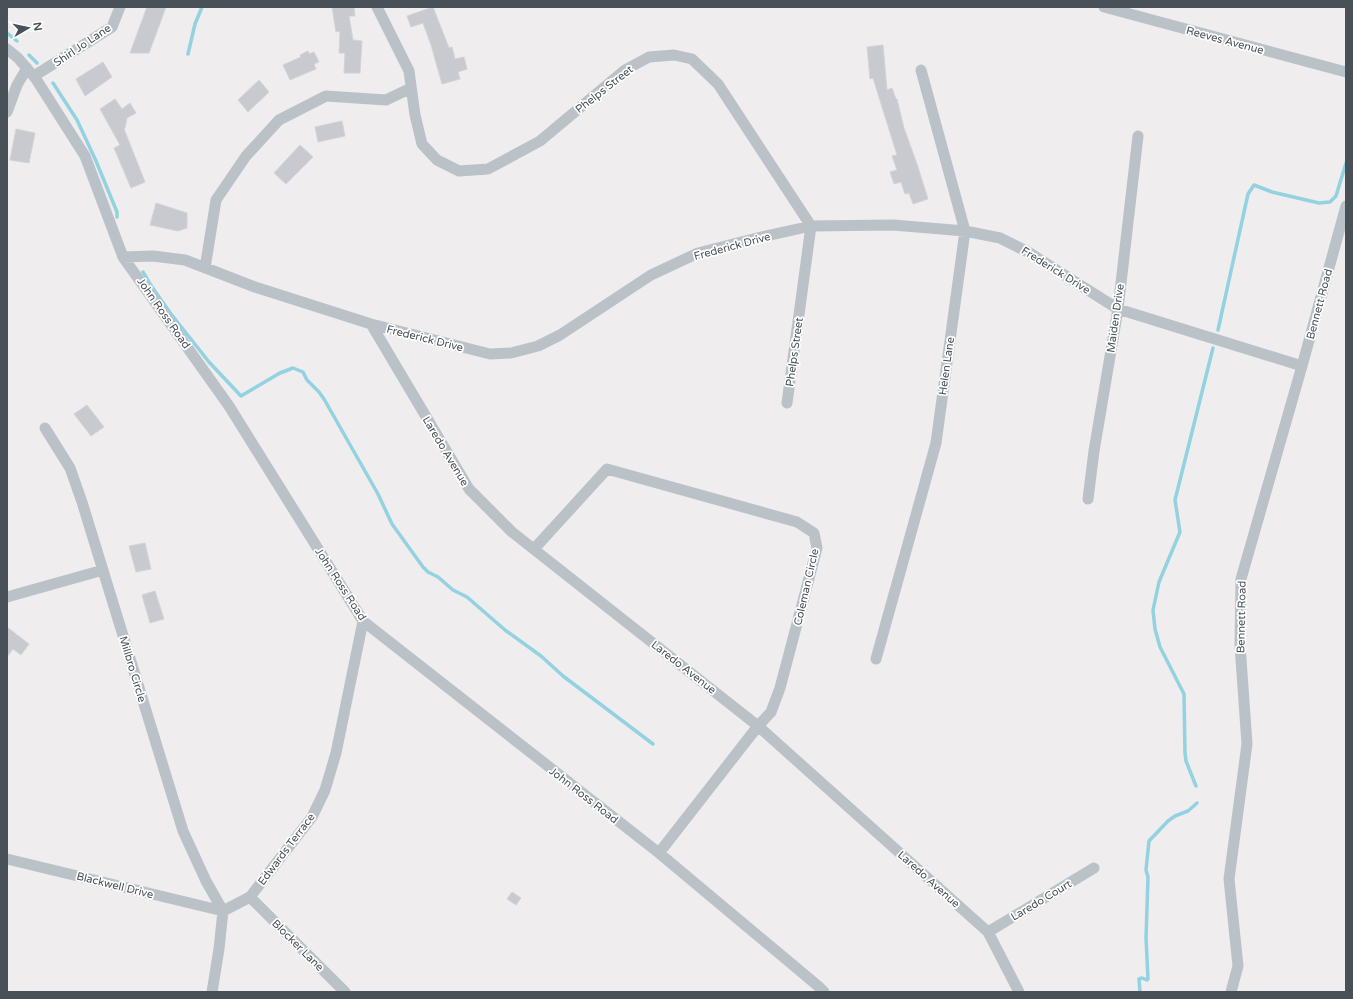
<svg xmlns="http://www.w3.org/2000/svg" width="1353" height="999" font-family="'Varela Round',sans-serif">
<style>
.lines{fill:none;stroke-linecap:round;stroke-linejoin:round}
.stream{stroke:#92d2e1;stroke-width:3.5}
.building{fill:#c8cacf;stroke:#d2d4d8}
.minor{stroke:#bac2c8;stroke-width:11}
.labels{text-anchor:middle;stroke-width:3.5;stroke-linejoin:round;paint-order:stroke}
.street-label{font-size:11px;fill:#485158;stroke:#fff}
</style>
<rect width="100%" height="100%" fill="#efeded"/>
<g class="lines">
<path class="stream" d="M7,33L17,41
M188,54L195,24L202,7
M29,55L37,63
M53,83L77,120L96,161L117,212V217
M143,272L150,284L171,314L209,362L241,396L280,373L293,368L303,372L307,380L319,392L324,399L378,494L392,524L423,567L428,572L438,577L453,590L467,597L505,630L541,656L563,676L653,744
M1218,330L1248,194L1254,185L1272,192L1319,203L1330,202L1336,196L1346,163
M1196,786L1186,761L1185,753L1184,694L1160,647L1155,629L1153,610L1159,582L1180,532L1175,500L1213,348
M1140,992L1139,979L1142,978L1147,980L1148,979L1146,938L1148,877L1146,870L1149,841L1168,821L1175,816L1188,811L1197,803"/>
</g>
<path class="building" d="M147,7H166L149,53H130Z
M332,7H354L355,16H349L353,40L362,41L360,73H344L345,53H339L340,31L336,32Z
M433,7L449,48L452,47L455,59L464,57L467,69L458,72L460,79L442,84L431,45L423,23L411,27L407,16Z
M883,45L887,90L892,88L896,99H897L904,128L917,164L928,199L913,204L909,193L905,194L901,182L894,184L890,172L897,170L892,156L897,155L873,78L870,79L867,47Z
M308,51L309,54L314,52L319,62L314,64L316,69L290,80L283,65L301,57L300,55Z
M103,62L112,77L85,96L76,79Z
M259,80L269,92L248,112L238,100Z
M115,99L122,109L130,103L136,113L127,118L125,128L124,129L145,182L131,188L114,148L120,145L100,109Z
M342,121L345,136L318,142L315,127Z
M16,129L35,133L29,163L10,160Z
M300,145L313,157L286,184L274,173Z
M156,203L187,213V228L178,231L150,225Z
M87,405L104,427L91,436L74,414Z
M145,543L151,569L136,572L129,546Z
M155,591L164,619L150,623L142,595Z
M7,627L29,644L21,655L13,649L7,657Z
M512,892L521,898L516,905L507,899Z"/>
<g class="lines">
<path class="minor" d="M377,7L409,71L415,115L422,144L437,160L459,171L488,169L540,141L625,70L649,57L674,55L692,59L718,84L811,226L787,403
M1104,7L1346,72
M7,49L18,58L36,79L85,156L123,257L229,406L363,621L659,853L818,986L824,992
M34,76L112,27L120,7
M7,112L17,85L27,68
M123,257L153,256L185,260L255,287L371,324L490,354L511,353L538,346L560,335L651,275L698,253L757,238L811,226L893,225L965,231L1000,238L1028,252L1118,309L1302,366
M205,268L216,200L246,156L279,120L326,96L386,100L411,88
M371,324L469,489L512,532L758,726L988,932L1019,992
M45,428L70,468L82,502L183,831L206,881L223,911
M1088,499L1094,451L1118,309L1138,136
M534,549L607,469L797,522L814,533L817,548L780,688L771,712L758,726L659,853
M7,597L103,570
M876,659L936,443L965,231L921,70
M7,859L223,911
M250,897L345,992
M988,932L1094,868
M212,992L219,949L223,911L250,897L312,817L325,790L336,753L363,621
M1231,992L1238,966L1229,879L1247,744L1240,645L1241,579L1302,366L1346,206"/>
</g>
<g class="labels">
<g class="street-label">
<text transform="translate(1225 40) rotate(15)" y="4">Reeves Avenue</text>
<text transform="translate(82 45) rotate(-34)" y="4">Shirl Jo Lane</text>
<text transform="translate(604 89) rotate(-38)" y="4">Phelps Street</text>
<text transform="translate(732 246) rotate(-15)" y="4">Frederick Drive</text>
<text transform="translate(1056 270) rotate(32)" y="4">Frederick Drive</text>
<text transform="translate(1319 304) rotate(-75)" y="4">Bennett Road</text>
<text transform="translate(164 313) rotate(55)" y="4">John Ross Road</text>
<text transform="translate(1115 318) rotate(-82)" y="4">Maiden Drive</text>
<text transform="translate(425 338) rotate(14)" y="4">Frederick Drive</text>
<text transform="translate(794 352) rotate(-82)" y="4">Phelps Street</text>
<text transform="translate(946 366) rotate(-82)" y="4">Helen Lane</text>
<text transform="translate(446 451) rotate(59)" y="4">Laredo Avenue</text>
<text transform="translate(341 584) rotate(57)" y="4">John Ross Road</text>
<text transform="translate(806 587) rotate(-77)" y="4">Coleman Circle</text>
<text transform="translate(1241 617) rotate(-89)" y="4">Bennett Road</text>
<text transform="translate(684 667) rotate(38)" y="4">Laredo Avenue</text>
<text transform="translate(133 669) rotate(73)" y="4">Millbro Circle</text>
<text transform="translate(584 795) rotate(38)" y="4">John Ross Road</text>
<text transform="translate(286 849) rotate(-53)" y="4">Edwards Terrace</text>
<text transform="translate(929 879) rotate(42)" y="4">Laredo Avenue</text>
<text transform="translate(115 885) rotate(14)" y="4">Blackwell Drive</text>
<text transform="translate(1041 900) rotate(-31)" y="4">Laredo Court</text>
<text transform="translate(298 945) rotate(45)" y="4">Blocker Lane</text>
</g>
</g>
<rect width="1353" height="999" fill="none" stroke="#485158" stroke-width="16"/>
<g transform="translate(28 28) rotate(81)" stroke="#ffffff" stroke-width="3" paint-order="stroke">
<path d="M0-3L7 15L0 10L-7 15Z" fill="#485158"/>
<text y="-6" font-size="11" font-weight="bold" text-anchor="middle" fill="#485158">N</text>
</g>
</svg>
